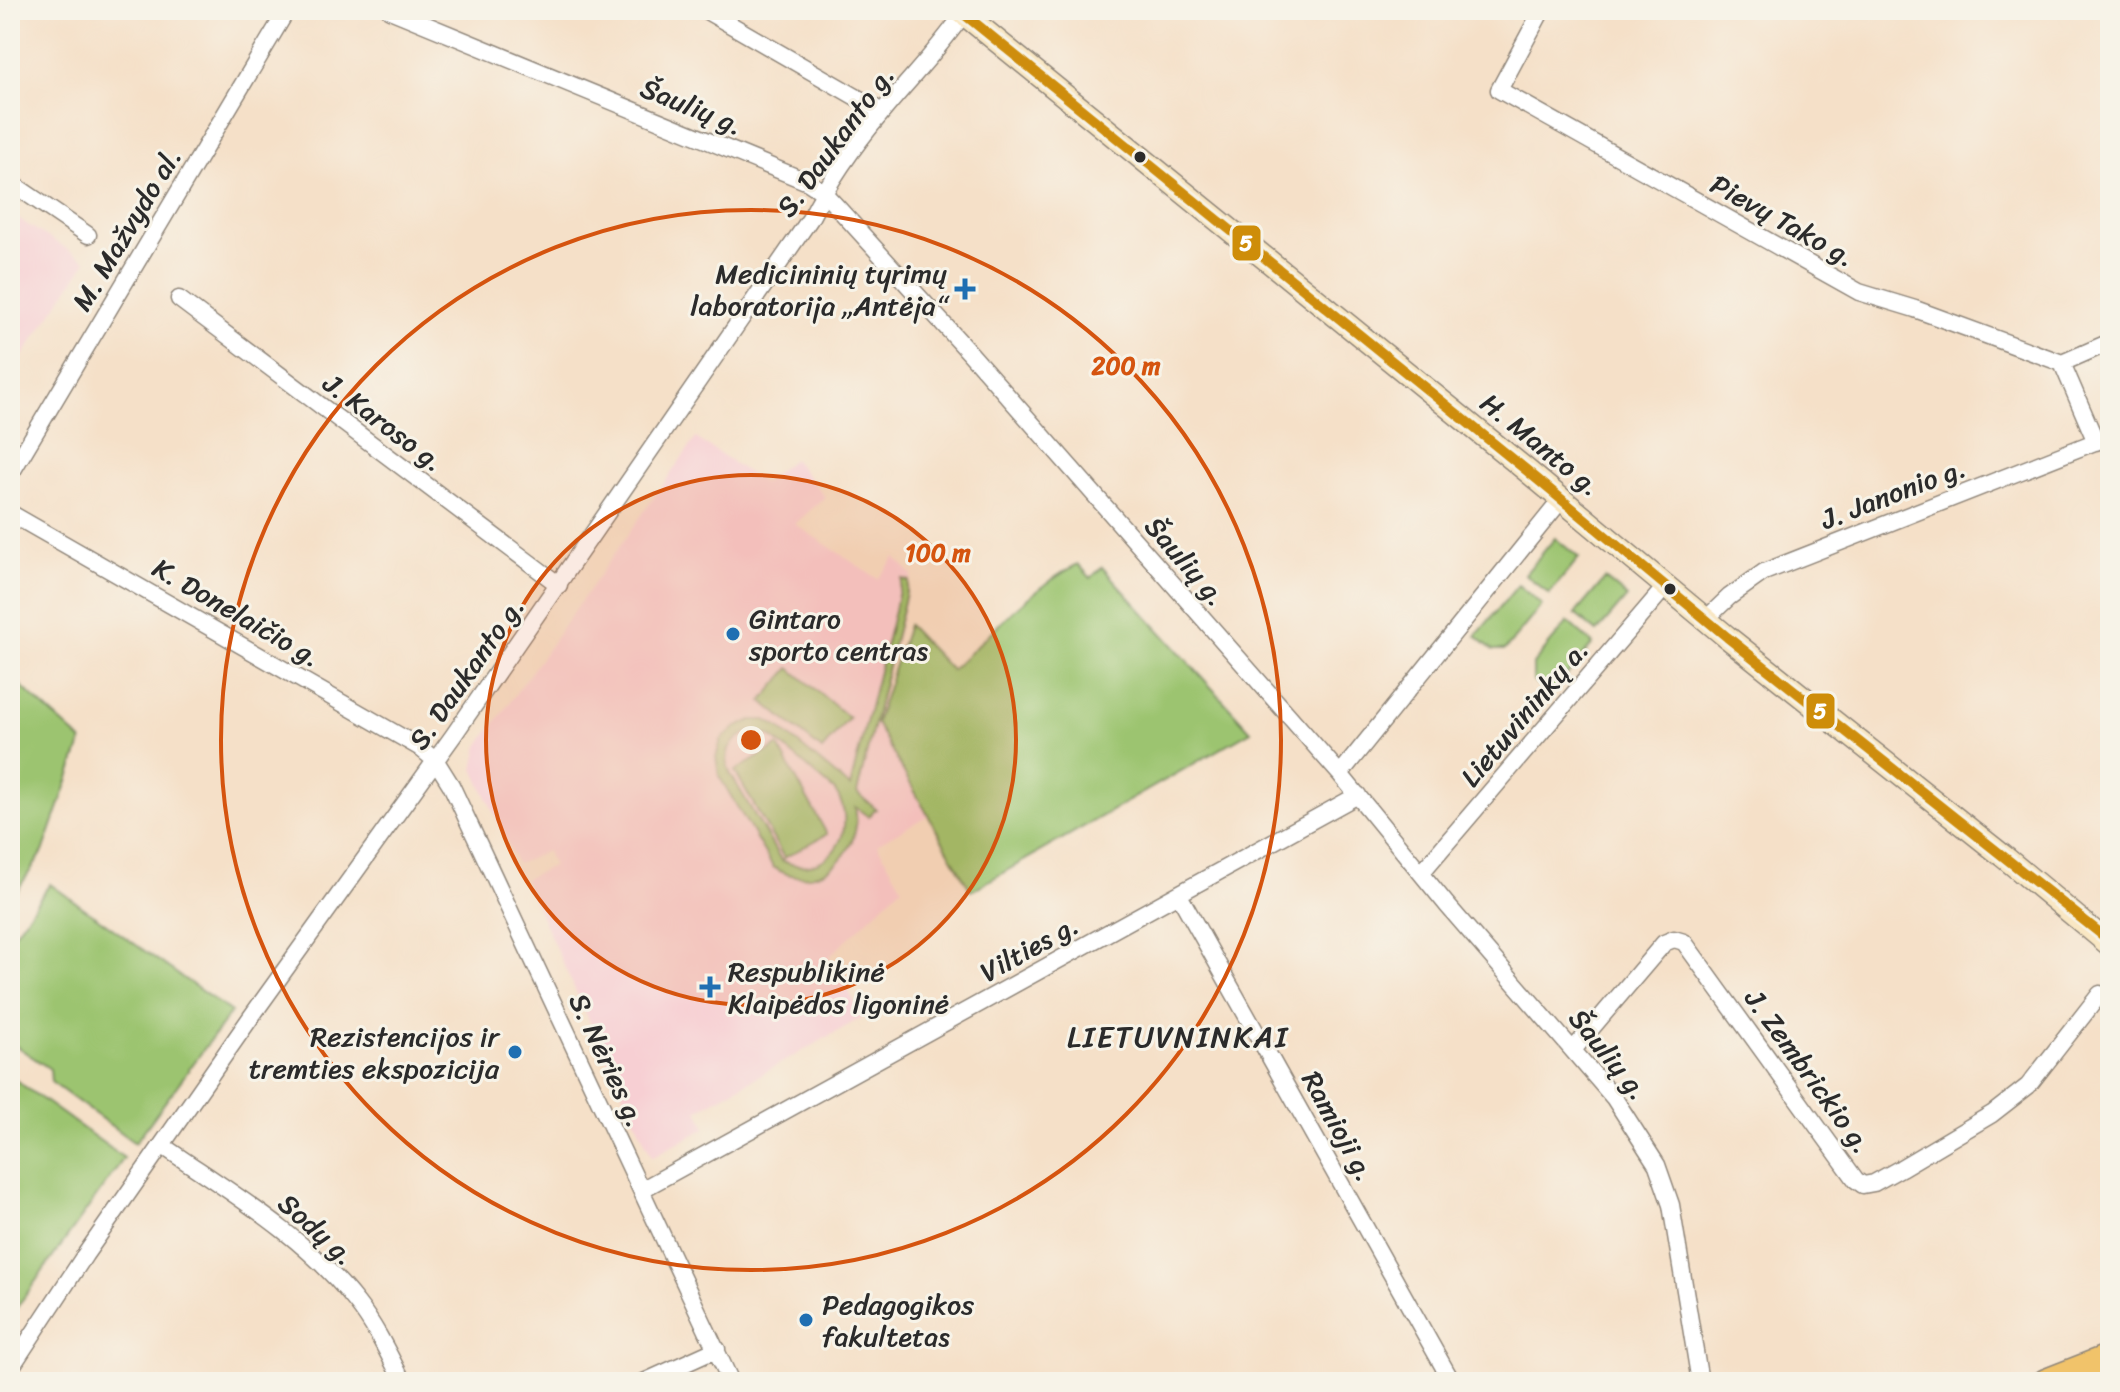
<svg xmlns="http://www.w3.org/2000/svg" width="2120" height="1392" font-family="Sriracha,sans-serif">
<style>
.built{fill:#f7cfd3}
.green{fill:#9cc470;stroke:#64784e;stroke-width:2;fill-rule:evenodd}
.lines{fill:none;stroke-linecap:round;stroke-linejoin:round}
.street-casing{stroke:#90867a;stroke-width:19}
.secondary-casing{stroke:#90867a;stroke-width:25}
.primary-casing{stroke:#90867a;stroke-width:29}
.street{stroke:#fff;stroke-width:16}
.secondary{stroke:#f9e7c3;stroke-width:22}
.primary{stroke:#f1c36a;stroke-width:26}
.bus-1-casing{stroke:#f7f3e8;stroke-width:16}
.bus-1{stroke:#ce8d09;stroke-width:10}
.ring{fill:none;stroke:#d5540f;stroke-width:4}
.bus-dot{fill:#2b2b2b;stroke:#f7f3e8;stroke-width:3}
.poi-dot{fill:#1f6fb2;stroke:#f7f3e8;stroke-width:3}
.labels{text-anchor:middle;stroke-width:6;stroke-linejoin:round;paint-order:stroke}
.street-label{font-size:28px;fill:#2b2b2b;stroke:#f7f3e8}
.poi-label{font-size:28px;fill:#2b2b2b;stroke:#f7f3e8;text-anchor:start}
.neighbourhood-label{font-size:30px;letter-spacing:2px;fill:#2b2b2b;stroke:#f7f3e8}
.centre{fill:#d5540f;stroke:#f7f3e8;stroke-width:4}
.ring-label{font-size:24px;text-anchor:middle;font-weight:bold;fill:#d5540f;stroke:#f7f3e8;stroke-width:6;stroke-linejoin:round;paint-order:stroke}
.line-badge{stroke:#f7f3e8;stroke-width:3}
.badge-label{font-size:22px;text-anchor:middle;font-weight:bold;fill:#fff}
</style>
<rect width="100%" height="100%" fill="#f7f3e8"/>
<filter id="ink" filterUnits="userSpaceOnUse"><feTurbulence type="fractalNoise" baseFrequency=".0125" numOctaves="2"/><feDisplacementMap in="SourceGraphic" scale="16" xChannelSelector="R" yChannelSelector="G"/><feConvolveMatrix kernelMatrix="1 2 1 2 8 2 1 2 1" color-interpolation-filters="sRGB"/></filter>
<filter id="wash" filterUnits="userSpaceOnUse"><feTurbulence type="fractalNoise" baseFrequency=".006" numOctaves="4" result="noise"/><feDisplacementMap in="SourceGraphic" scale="32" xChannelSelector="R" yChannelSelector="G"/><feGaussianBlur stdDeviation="1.8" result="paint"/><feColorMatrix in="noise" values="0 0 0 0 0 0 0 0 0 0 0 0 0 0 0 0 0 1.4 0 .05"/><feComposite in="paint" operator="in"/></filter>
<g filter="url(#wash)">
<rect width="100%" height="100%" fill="#f5e0c8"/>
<path class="built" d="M10,214L87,261L10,375Z
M696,438L763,483L793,459L825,497L795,524L878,579L895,557L912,575L876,723L929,815L877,844L902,887L829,957L863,1017L698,1110L706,1128L652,1157L524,879L553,866L547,851L517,864L474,769L479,746Z"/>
<path class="green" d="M1555,538L1579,558L1549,594L1525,574Z
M1078,564L1091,578L1102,567L1251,731L971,891L876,723L908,625L951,670C991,634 1029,589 1078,564Z
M902,579L909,581L857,793L876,809L869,817L855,807C865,854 815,896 773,867L719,776L716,757L721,740L735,728L752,720H766L778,727L850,787ZM752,731L760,732L771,736L835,791C862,830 827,883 781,860L730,773C722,752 732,738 752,731Z
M1605,579L1627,597L1597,632L1575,614Z
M1518,585L1542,605L1505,650H1493L1476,636Z
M1568,622L1593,644L1550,695L1533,681V664Z
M790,668L849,718L822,750L762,701Z
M10,676L82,741L43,852L10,901Z
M778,746L827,834L784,858L735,771Z
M50,884L231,1012L135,1143L51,1082L50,1069L10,1042V940Z
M10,1076L124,1158L10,1317Z"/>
</g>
<g filter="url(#ink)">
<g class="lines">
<g class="street-casing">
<path id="street" d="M390,10L808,182L823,192L838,208L969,352L1340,774L1447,905L1614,1098L1657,1165L1671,1205L1700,1382
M705,10L882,112
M1542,10L1499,90L1859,292L1915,309L2062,363L2096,442
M10,182L88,235
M179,299L559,585
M2062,363L2110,342
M10,475L287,10
M10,513L419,747L436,761L451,785L731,1382
M1706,619L1729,597L1764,572L2110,436
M1340,774L1561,500
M1421,873L1666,586
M1179,895L1452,1382
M1573,1050L1664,943L1674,939L1684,942L1856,1180L1863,1185L1874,1183L1901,1168L1992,1114L2028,1086L2100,994
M163,1146C231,1193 305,1236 357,1303C376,1327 389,1355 403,1382
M641,1190L1358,795
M10,1369L85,1255L251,1017L453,736L810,219C829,181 855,144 883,111C911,77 941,47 966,10
M644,1382L717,1349"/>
</g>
<g class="secondary-casing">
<path id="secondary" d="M959,10L1525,469L1727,637L2003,856L2110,945"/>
</g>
<g class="primary-casing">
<path id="primary" d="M2046,1382L2110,1357"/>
</g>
<use href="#street" class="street"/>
<use href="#secondary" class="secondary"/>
<use href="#primary" class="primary"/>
<g class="bus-1-casing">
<path id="bus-1" d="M959,10L1525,469L1727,637L2110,941"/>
</g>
<use href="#bus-1" class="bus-1"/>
</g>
</g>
<circle cx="751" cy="740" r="265" fill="#d5540f" fill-opacity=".12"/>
<g class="ring">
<circle cx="751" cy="740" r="265"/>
<circle cx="751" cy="740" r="530"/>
</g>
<g class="bus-dot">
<circle cx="1140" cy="157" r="7"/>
<circle cx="1670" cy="589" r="7"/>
</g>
<g class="poi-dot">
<path d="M961 277h8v8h8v8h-8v8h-8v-8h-8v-8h8z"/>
<circle cx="733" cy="634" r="8"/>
<path d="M706 975h8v8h8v8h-8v8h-8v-8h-8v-8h8z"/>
<circle cx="515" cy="1052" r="8"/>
<circle cx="806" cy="1320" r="8"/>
</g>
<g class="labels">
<g class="street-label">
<text transform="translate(692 106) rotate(22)" y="10">Šaulių g.</text>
<text transform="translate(835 141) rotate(-54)" y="10">S. Daukanto g.</text>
<text transform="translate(1783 220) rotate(29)" y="10">Pievų Tako g.</text>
<text transform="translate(126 229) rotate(-59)" y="10">M. Mažvydo al.</text>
<text transform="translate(384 422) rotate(37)" y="10">J. Karoso g.</text>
<text transform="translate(1541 444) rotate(39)" y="10">H. Manto g.</text>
<text transform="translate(1893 493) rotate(-21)" y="10">J. Janonio g.</text>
<text transform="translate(1186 561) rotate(49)" y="10">Šaulių g.</text>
<text transform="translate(237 612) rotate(30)" y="10">K. Donelaičio g.</text>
<text transform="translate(466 673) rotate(-55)" y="10">S. Daukanto g.</text>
<text transform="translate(1524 713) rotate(-50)" y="10">Lietuvininkų a.</text>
<text transform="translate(1029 948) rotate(-29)" y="10">Vilties g.</text>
<text transform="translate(1609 1054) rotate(51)" y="10">Šaulių g.</text>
<text transform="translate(608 1060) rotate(65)" y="10">S. Nėries g.</text>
<text transform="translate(1809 1071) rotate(54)" y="10">J. Zembrickio g.</text>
<text transform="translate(1339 1126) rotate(61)" y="10">Ramioji g.</text>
<text transform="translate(317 1229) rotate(42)" y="10">Sodų g.</text>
</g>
<g class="poi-label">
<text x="947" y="283" text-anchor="end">Medicininių tyrimų<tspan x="947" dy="32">laboratorija „Antėja“</tspan></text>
<text x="749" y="628">Gintaro<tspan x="749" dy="32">sporto centras</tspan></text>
<text x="728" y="981">Respublikinė<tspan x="728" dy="32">Klaipėdos ligoninė</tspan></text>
<text x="499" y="1046" text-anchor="end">Rezistencijos ir<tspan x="499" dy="32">tremties ekspozicija</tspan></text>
<text x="822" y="1314">Pedagogikos<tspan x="822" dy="32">fakultetas</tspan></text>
</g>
<g class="neighbourhood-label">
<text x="1178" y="1047">LIETUVNINKAI</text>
</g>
</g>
<circle cx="751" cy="740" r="12" class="centre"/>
<g class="ring-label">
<text x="1126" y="374">200 m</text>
<text x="938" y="561">100 m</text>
</g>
<g class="line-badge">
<rect x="1231" y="224" width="31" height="38" rx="8" fill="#ce8d09"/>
<rect x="1805" y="692" width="31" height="38" rx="8" fill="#ce8d09"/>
</g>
<g class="badge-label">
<text x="1246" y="251">5</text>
<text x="1820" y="719">5</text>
</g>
<rect width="2120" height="1392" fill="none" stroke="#f7f3e8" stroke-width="40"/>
</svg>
